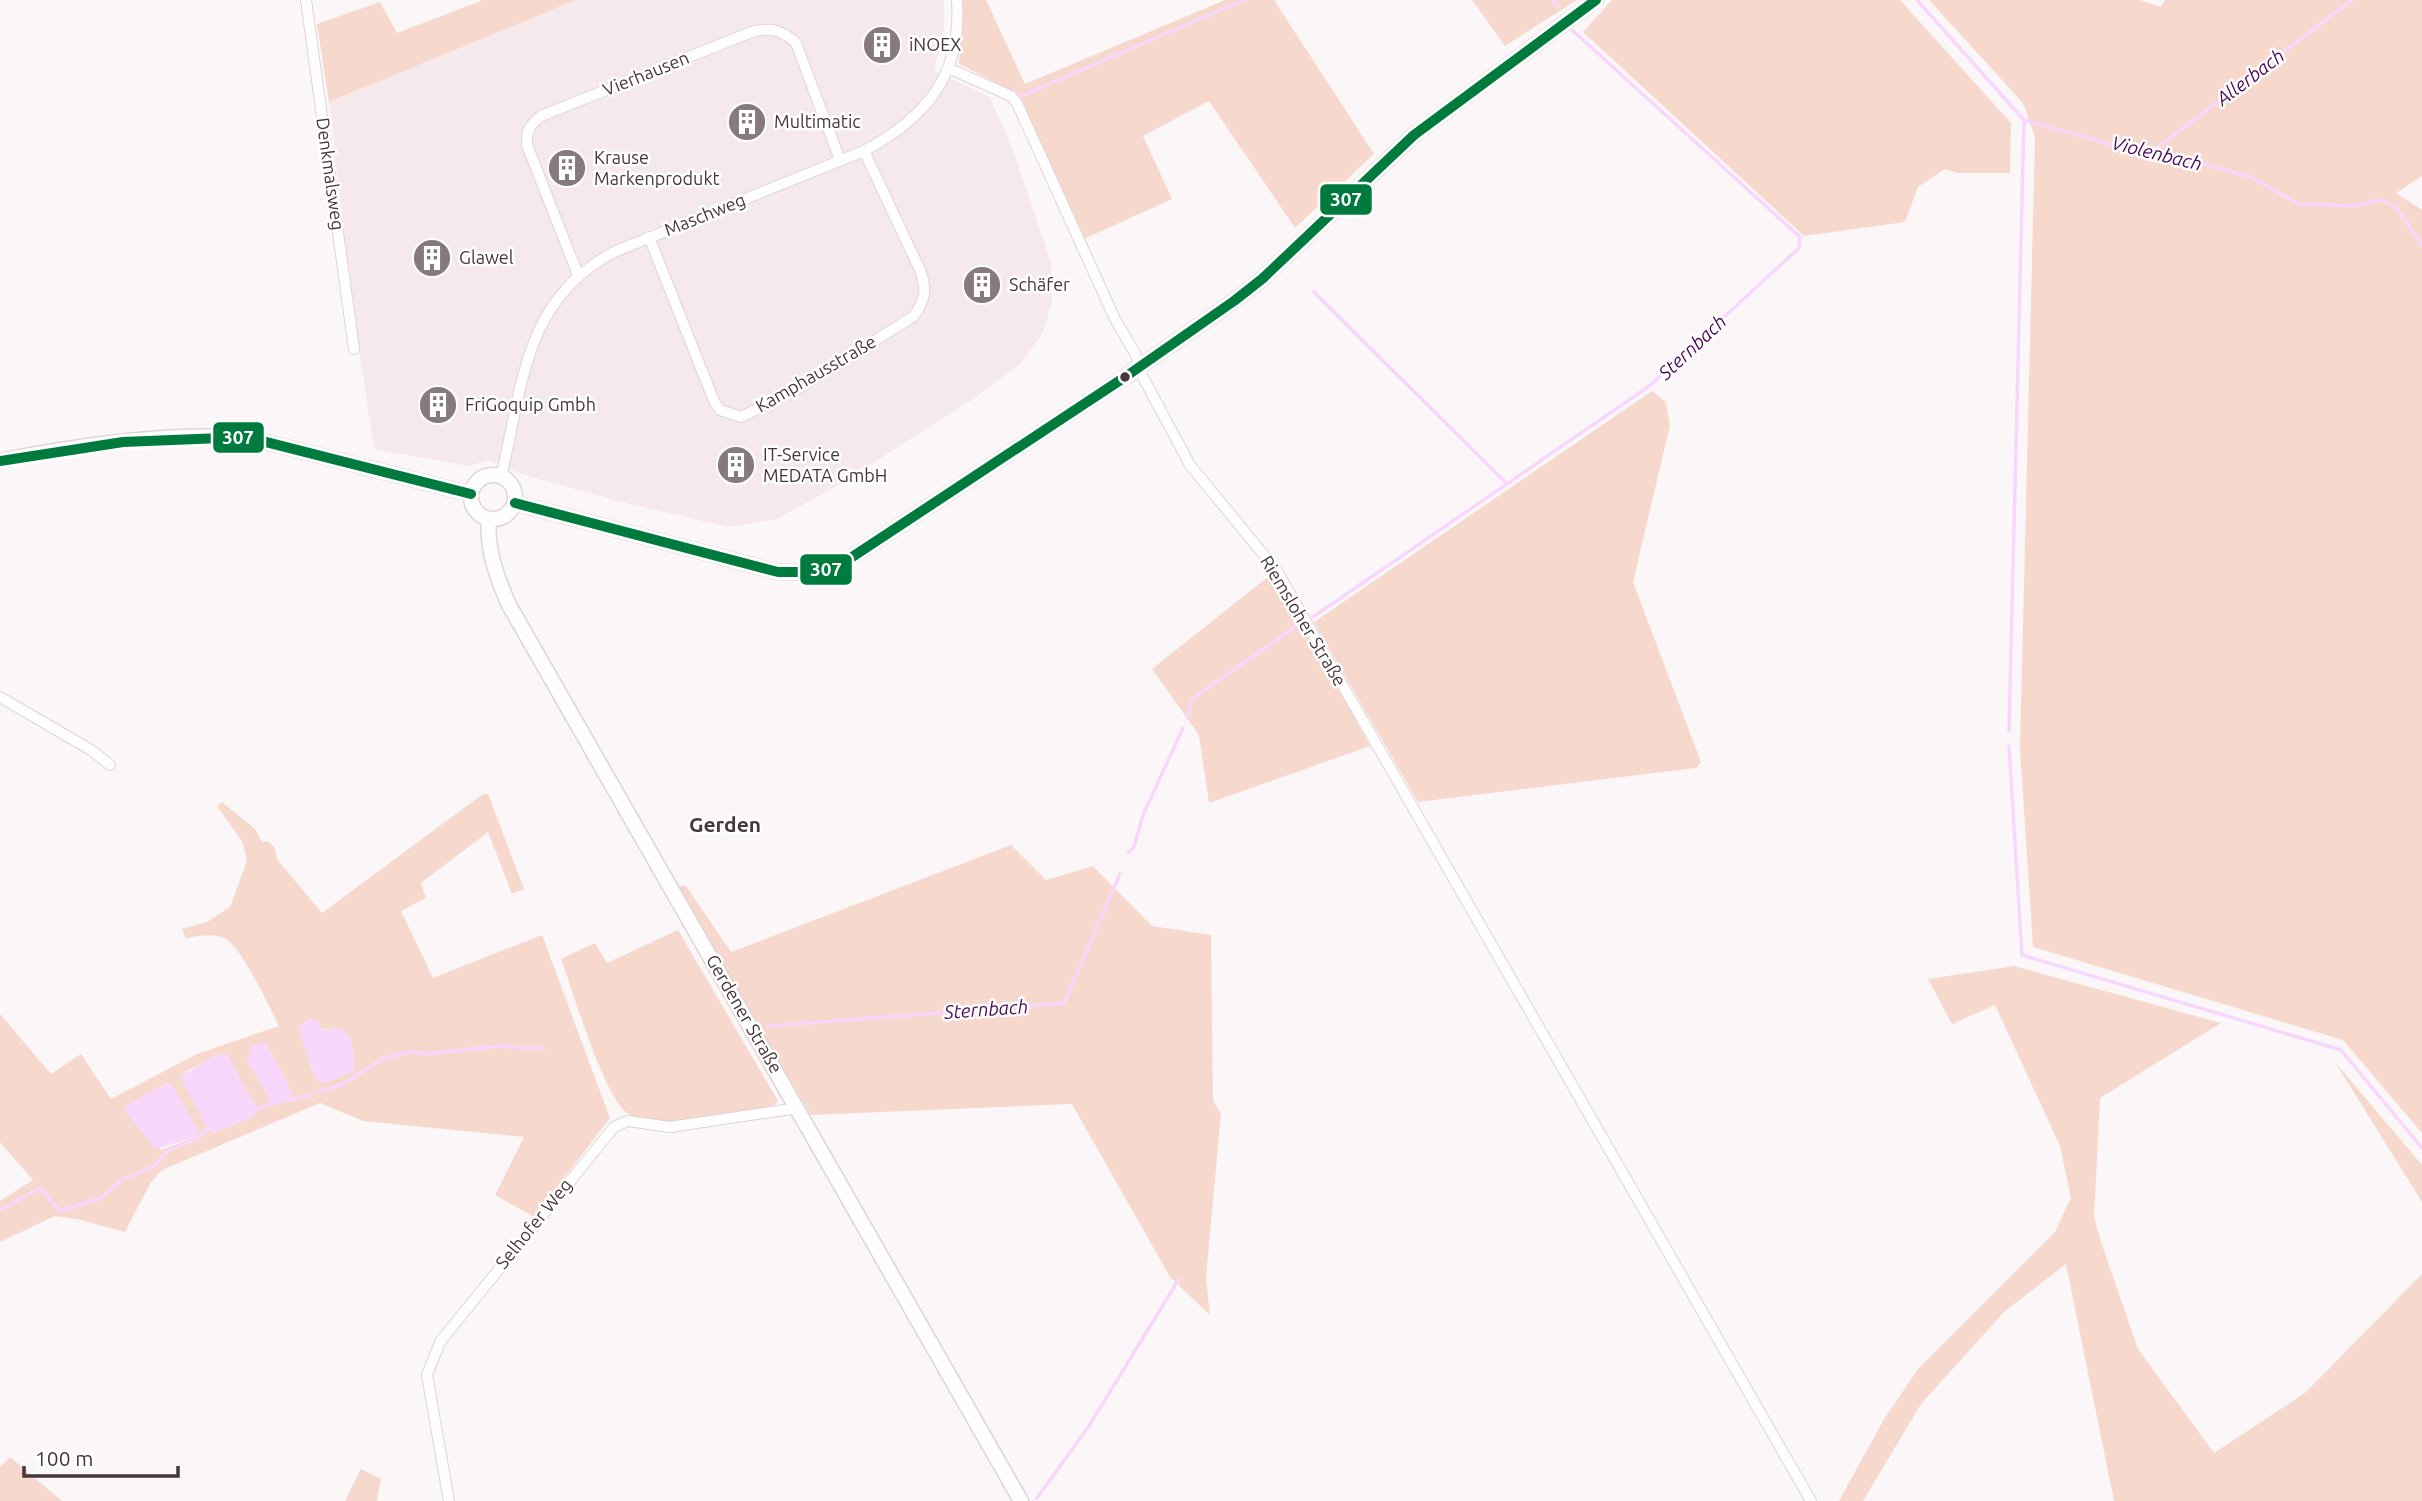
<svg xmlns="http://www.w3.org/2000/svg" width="2422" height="1501" font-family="Ubuntu,sans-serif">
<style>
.built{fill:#f6e9ec}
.green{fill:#f7d8cc;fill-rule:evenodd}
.water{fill:#f8d7fc}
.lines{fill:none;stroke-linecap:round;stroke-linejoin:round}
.stream{stroke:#f8d7fc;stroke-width:3.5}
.minor-casing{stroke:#dfd4d7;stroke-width:12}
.secondary-casing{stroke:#dfd4d7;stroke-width:17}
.minor{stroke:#fefefe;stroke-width:10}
.secondary{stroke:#fefefe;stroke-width:14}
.bus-1-casing{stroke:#fff;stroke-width:16}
.bus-1{stroke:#007b3d;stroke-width:10}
.bus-dot{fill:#47373b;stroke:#fff;stroke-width:2.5}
.labels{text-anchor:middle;stroke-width:5;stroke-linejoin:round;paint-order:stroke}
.poi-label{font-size:18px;fill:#47373b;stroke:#fff;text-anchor:start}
.street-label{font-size:18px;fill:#47373b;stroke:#fff}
.water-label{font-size:19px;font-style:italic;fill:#4f0a59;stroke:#fff}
.quarter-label{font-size:21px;font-weight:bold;fill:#47373b;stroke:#fff}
.line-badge{stroke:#fff;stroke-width:2.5}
.badge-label{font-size:19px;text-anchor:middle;font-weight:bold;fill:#fff}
</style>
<rect width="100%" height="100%" fill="#fbf7f8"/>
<path class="built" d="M576,0H944V28L934,71L990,97L1014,153L1051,262L1052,302L1043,333L1020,364L973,399L837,486L777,519L728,527L618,501L521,474L489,460L469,466L374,449L355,324L329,102Z"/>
<path class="green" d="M483,0H576L329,102L317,24L380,2L397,33Z
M963,0H986L1025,84L1225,0H1274L1374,154L1295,228L1209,101L1143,136L1172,199L1084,239L1016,93L959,64Z
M1472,0H1577L1505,46Z
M1612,0H1900L2011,123L2010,173H1957L1945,169L1918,187L1905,222L1804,236L1583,32Z
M1929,0H2140L2161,7L2165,0H2422V176L2396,193L2422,210V1133L2343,1040L2033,947L2020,748L2035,137L2023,103Z
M1652,391L1666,402L1670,425L1633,582L1701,762L1696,768L1418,802L1314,622Z
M1274,572L1370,746L1209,803L1199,735L1152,669Z
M483,794H488L524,889L512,894L488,832L421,883L426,898L401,911L433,978L542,935L610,1118L534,1217L495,1195L524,1137L363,1121L320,1103L162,1170L151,1182L125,1232L77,1219L55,1216L0,1242V1201L33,1180L0,1142V1014L51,1074L81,1054L111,1099L197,1054L279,1026C272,1010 242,951 229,941C216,932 200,936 186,938L182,929L207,922L230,907L247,861L243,843L217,806L222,802L255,829L262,842L268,841L275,848L277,859L322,913ZM316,1020L322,1029H335L353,1071L327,1082H320L311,1068L310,1057ZM267,1045L292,1093L272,1103L247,1060ZM217,1055L242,1083L257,1109L253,1116L214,1133L207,1129L185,1072ZM167,1083L199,1132L195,1137L161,1150L125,1111L126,1106Z
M1011,845L1046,880L1093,866L1152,926L1211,935L1213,1101L1221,1113L1206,1277L1210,1315L1170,1277L1072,1104L811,1115L676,886H686L731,952Z
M678,930L778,1101L771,1109C736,1113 656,1133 627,1113C603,1095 573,991 561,959L595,943L607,963Z
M2014,966L2221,1023L2100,1098L2094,1217L2101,1242L2138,1349L2214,1453L2305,1393L2422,1274V1501H2114L2066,1264L2004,1312L1921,1404L1863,1501H1839L1884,1419L1918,1369L2055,1232L2071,1198L2060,1146L1995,1005L1952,1024L1928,979Z
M2335,1062L2422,1165V1202Z
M10,1457L62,1501H0V1467Z
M361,1469L381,1479L377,1501H345Z"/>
<path class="water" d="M309,1018L316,1020L322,1029C329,1031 333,1028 340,1029C353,1032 357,1061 353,1071L327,1082H320L315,1077L298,1028Z
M262,1043L267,1045L292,1093L291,1099L277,1105L272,1103L247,1060L253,1045Z
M227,1054L257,1109L253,1116L214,1133L207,1129L180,1076L217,1055Z
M167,1083L172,1085L199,1132L195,1137L156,1149L125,1111L126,1106Z"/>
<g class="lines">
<path class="stream" d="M1553,0L1558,7
M1917,0L2024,120L2137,152L2197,162L2250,177L2299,204L2354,206L2380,200L2395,206L2422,245
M1021,96L1244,0
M2150,153L2352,0
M1314,292L1506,483
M1313,617L1648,387L1799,248L1800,237L1571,29
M1187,718L1193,698L1298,625
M2009,731L2024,120
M2009,746L2022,955L2341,1050L2422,1148
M1128,853L1134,847L1143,815L1183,728
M769,1026L1064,1003L1120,874
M319,1092L343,1084L382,1059L409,1052L427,1054L499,1046L544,1049
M289,1100L311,1095
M255,1109L274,1103
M0,1210L40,1188L60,1211L101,1198L120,1181L154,1166L166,1152L198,1138L209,1128
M1037,1498L1089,1426L1179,1279"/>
<g class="minor-casing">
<path id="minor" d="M306,0L354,349
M948,68L1011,96L1017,103L1115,319L1137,357L1138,368L1190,465L1277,571L1811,1501
M649,237L714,401L720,410L741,417L799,388L914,316C926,298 927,290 920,270L864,151
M578,275L527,145C526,131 530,125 541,116L754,31C772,28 782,30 796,43L840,160
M501,477C523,386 523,300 614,252L864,151C927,117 962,75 957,0
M0,697L91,750L110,765
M449,1501L427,1375L440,1342L614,1127L628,1121L670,1127L798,1108"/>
</g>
<g class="secondary-casing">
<path id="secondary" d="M0,461C78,445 167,433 246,437L471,494
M471 497a22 22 0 1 1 44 0a22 22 0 1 1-44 0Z
M515,503L778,572H818L840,565L1125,377L1234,301L1262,279L1414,135L1596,0
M489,519C486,548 497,578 509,605L1021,1501"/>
</g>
<use href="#minor" class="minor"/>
<use href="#secondary" class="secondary"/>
<g class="bus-1-casing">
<path id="bus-1" d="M0,461L123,442L246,437L471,494
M515,503L778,572H818L840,565L1125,377L1234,301L1262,279L1414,135L1596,0"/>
</g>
<use href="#bus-1" class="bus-1"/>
</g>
<defs>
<g id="building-disc" transform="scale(2.0125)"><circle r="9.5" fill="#867a7d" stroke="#fff"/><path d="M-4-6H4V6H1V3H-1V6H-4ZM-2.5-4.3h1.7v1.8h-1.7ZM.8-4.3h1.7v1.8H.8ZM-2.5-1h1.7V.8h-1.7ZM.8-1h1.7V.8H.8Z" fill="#fff"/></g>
</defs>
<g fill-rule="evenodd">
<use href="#building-disc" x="882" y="45"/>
<use href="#building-disc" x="747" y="122"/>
<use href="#building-disc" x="567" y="168"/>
<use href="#building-disc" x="432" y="258"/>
<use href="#building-disc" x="982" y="285"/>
<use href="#building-disc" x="438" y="405"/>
<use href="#building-disc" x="736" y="465"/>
</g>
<circle class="bus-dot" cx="1125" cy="377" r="6"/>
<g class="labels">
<g class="poi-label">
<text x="909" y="51">iNOEX</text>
<text x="774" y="128">Multimatic</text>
<text x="594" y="164">Krause<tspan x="594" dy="21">Markenprodukt</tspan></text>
<text x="459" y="264">Glawel</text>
<text x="1009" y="291">Schäfer</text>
<text x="465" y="411">FriGoquip Gmbh</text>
<text x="763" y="461">IT-Service<tspan x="763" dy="21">MEDATA GmbH</tspan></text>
</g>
<g class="street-label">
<text transform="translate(646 74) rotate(-22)" y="6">Vierhausen</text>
<text transform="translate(330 174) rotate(82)" y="6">Denkmalsweg</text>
<text transform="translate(705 215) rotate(-22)" y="6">Maschweg</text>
<text transform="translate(816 374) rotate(-30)" y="6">Kamphausstraße</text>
<text transform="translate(1303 621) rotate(59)" y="6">Riemsloher Straße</text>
<text transform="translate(744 1014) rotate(60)" y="6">Gerdener Straße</text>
<text transform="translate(534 1224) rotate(-51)" y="6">Selhofer Weg</text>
</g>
<g class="water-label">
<text transform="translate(2250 77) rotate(-37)" y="7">Allerbach</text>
<text transform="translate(2157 153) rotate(14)" y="7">Violenbach</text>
<text transform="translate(1692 347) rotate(-43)" y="7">Sternbach</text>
<text transform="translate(986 1009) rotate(-4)" y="7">Sternbach</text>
</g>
<g class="quarter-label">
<text x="725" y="832">Gerden</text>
</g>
</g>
<g class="line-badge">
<rect x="1319" y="183" width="54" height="33" rx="7" fill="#007b3d"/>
<rect x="212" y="421" width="53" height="33" rx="7" fill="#007b3d"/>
<rect x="799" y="553" width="54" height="33" rx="7" fill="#007b3d"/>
</g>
<g class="badge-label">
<text x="1346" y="206">307</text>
<text x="238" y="444">307</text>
<text x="826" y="576">307</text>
</g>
<path d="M24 1466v10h154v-10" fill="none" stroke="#47373b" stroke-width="3.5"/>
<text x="35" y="1466" font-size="21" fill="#47373b" stroke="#ffffff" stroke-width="5" paint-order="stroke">100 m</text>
</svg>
